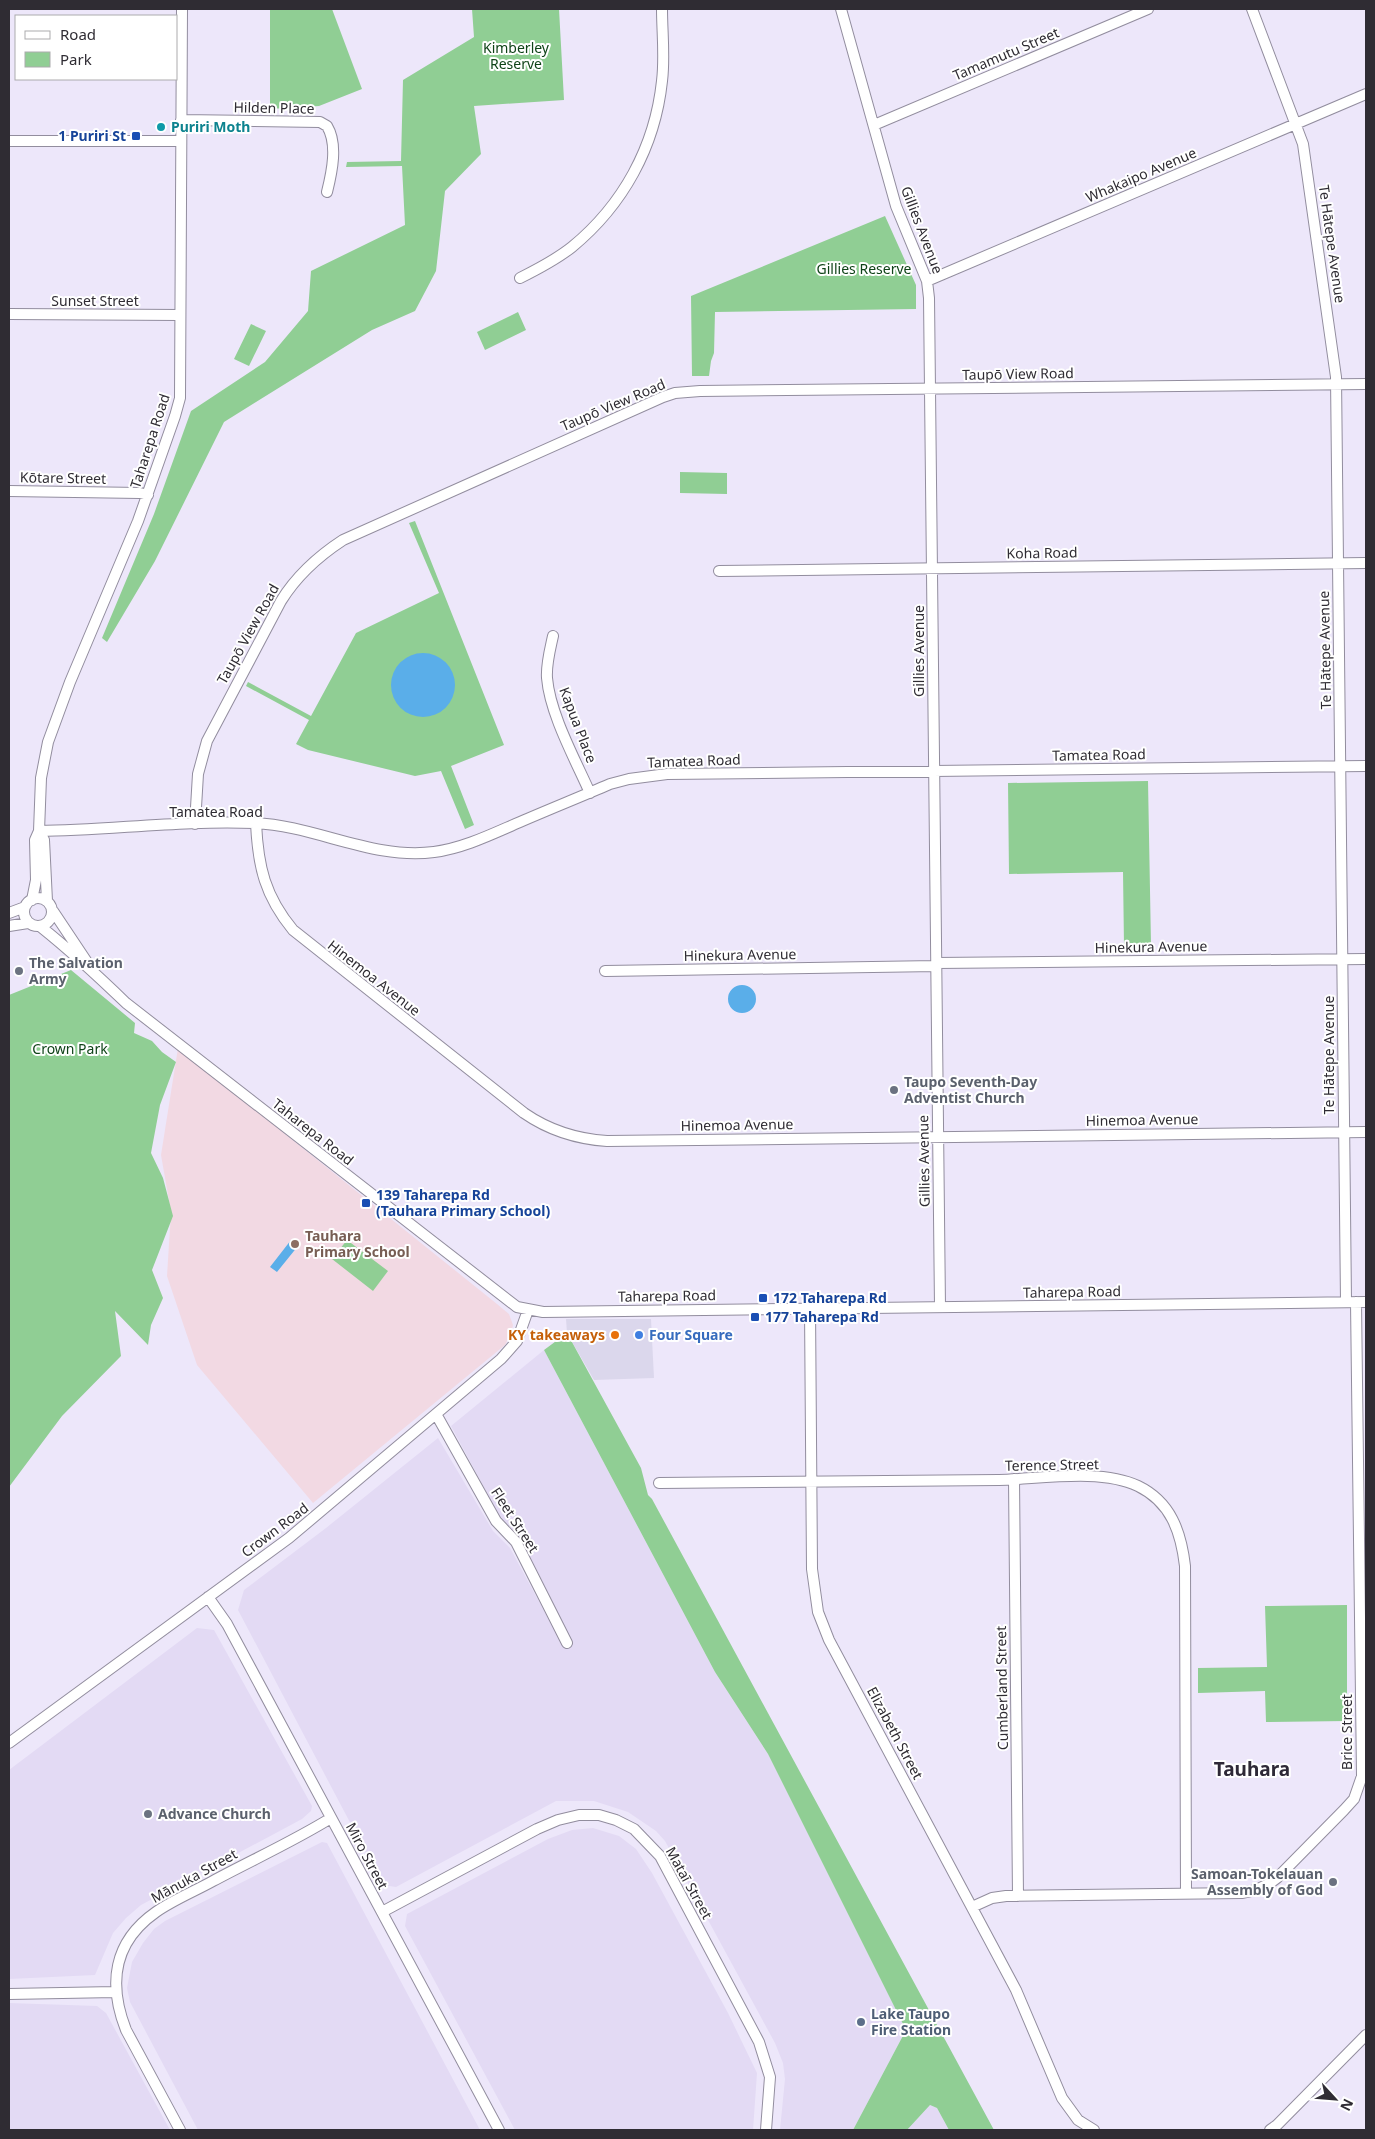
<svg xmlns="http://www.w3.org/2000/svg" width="1375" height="2139" font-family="'Noto Sans',sans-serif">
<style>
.commercial{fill:#dbd7ec}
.built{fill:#e3daf4}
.education{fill:#f2d9e3}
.green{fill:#90ce94}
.water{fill:#5aaee9}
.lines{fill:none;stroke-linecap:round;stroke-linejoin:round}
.minor-casing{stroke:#928d9e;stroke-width:12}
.minor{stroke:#fff;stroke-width:10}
.culture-dot{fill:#0f9aa8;stroke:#fff;stroke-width:2}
.transit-dot{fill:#1a4fb4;stroke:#fff;stroke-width:2}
.worship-dot{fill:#6b7280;stroke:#fff;stroke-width:2}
.education-dot{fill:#8d6e63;stroke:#fff;stroke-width:2}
.food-dot{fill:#e8710a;stroke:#fff;stroke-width:2}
.shop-dot{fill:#3f7fe0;stroke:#fff;stroke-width:2}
.service-dot{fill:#5c6f8a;stroke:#fff;stroke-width:2}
.labels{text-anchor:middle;stroke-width:4;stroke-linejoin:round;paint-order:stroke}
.park-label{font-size:14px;fill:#0f4318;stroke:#fff}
.street-label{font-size:14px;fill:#2f2c33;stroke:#fff}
.culture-label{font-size:14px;font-weight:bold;fill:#0d838f;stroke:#fff;text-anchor:start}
.transit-label{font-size:14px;font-weight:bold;fill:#164399;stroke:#fff;text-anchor:start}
.worship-label{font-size:14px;font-weight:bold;fill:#5b616d;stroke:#fff;text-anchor:start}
.education-label{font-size:14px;font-weight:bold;fill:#785e54;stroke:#fff;text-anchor:start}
.food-label{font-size:14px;font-weight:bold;fill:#c56008;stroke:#fff;text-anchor:end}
.shop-label{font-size:14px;font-weight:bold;fill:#366cbe;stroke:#fff;text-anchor:start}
.service-label{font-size:14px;font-weight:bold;fill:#4e5e75;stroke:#fff;text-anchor:start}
.district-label{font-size:19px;font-weight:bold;fill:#2e2937;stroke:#fff}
</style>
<rect width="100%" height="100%" fill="#ede7fa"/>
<path class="commercial" d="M566,1319H651L654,1378L594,1380L567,1333Z"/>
<path class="built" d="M544,1350L715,1672L768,1754L906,2030L853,2130H780L785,2079L783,2063L775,2043L665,1841L656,1831L628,1812L594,1801H556L396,1887L383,1885L238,1610L244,1590L326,1528L438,1438L493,1531L510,1548L564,1648L573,1644L521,1538L500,1517L451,1426Z
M197,1628L214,1630L312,1806L311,1811L302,1819L141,1905L126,1918L113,1933L95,1975L9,1979V1770Z
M593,1828L619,1836L636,1849L652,1873L728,2013L757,2073L753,2130H515L405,1926L407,1914L548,1839L572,1830Z
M322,1842L327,1843L480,2130H198L130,2002L127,1988L132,1962L143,1943L154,1929L165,1921Z
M9,2003L97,2006L106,2013L170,2130H9Z
M930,2105L937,2108L949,2130H907Z"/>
<path class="education" d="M178,1048L497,1304L509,1314L513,1325L511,1334L505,1345L313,1503L197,1365L167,1276L171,1212L161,1155Z"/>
<path class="green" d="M270,9H332L362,89L319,106L270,109Z
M472,9H559L564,100L474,106L481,154L445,191L436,271L415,311L372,330L224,422L155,561L107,642L102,638L154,514L191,411L265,362L308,311L311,271L405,225L402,166L346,167L347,162L401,161L403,80L474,37Z
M885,216L916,285V309L715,312L714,353L711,361L709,376H692L691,296Z
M518,312L526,330L485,350L477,332Z
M251,324L266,331L249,366L234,359Z
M680,472L727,473V494L680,493Z
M415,521L504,745L451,766L474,825L465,829L441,771L415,776L308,750L296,744L309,720L246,686L248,682L311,716L356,633L439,593L409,523Z
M1148,781L1151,945L1124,946L1123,872L1009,874L1008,783Z
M71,970L135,1023L134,1033L152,1041L162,1052L176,1062L160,1105L151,1153L163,1178L173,1216L152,1270L163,1298L151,1325L148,1345L115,1311L121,1356L62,1416L9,1487V995Z
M347,1240L388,1271L373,1291L332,1259Z
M567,1333L641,1468L648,1495L652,1499L994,2130H949L937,2108L930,2105L907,2130H853L906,2030L768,1754L715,1672L544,1350Z
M1347,1605V1721L1266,1722L1265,1691L1198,1693V1668L1267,1667L1265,1606Z"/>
<path class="water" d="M391 685a32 32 0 1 1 64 0a32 32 0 1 1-64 0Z
M728 999a14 14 0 1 1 28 0a14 14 0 1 1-28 0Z
M291,1240L298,1246L277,1272L270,1267Z"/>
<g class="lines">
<g class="minor-casing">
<path id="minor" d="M841,9L896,206L927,281L929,298L940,1307
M1252,9L1303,144L1336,377L1346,1302
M181,120L320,122L327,126C338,144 332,172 327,192
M874,125L1148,9
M9,141H181
M520,278C538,269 557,259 572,247C623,205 655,147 662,81C665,57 662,32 662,9
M927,281L1366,94
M9,314L180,315
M9,491L140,493L148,495
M719,571L1366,563
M553,636C550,650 546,664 547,678C550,714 575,759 590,793
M256,823C258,867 265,896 293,930L524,1113C550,1131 576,1139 607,1141L1366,1132
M195,824L198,774L207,741L281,601C297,575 317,557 343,540L663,397L675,393L700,391L1366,384
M39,831C111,830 183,820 255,823C316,826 373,860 434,852C464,848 492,834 520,822C550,809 580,797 610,784L629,779L667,774L1366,766
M39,831L44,840L47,901
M24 912a14 14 0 1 1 28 0a14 14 0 1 1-28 0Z
M32,900L36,880L35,840L39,831L41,778L48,742L70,682L138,521L175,416L180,398L182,9
M53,911L89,965
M9,913L25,907
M9,926L28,923
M41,927C71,951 98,976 126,1003L517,1307L543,1312L1366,1302
M936,963L1366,959
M605,971L936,966
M810,1308L812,1569L818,1612L829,1640L1016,1990L1062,2098L1078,2120L1094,2130
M436,1414L496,1521L516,1542L567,1643
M1014,1479L1018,1896
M659,1483C772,1482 886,1481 999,1480C1040,1479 1101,1468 1138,1486C1171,1502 1181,1532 1185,1566L1186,1894
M208,1597L227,1624L499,2130
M9,1743L289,1538L501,1359L517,1341L528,1310
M972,1907L992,1898L1006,1896L1242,1893C1256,1891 1266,1887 1277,1878L1344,1810L1354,1799L1362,1776L1356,1302
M382,1912L537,1829L558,1820L579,1815H599L616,1820L634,1829L660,1856L759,2042L770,2077L766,2130
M9,1994L115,1992
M180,2130L126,2030C108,1984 113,1942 156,1912C173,1900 195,1891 213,1881C252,1860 294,1841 331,1818
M1270,2130L1277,2125L1366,2035"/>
</g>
<use href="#minor" class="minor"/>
</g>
<circle class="culture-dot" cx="161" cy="127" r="5"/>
<g class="transit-dot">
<rect x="131" y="131" width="10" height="10" rx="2.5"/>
<rect x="361" y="1198" width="10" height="10" rx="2.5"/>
<rect x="758" y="1293" width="10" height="10" rx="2.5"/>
<rect x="750" y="1312" width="10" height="10" rx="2.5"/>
</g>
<g class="worship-dot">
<circle cx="19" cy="971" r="5"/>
<circle cx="894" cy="1090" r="5"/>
<circle cx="148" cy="1814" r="5"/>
<circle cx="1333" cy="1882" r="5"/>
</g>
<circle class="education-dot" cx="295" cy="1244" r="5"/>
<circle class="food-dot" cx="615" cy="1335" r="5"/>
<circle class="shop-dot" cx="639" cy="1335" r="5"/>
<circle class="service-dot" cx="861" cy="2022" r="5"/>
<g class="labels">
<g class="park-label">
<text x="516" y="53">Kimberley<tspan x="516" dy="16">Reserve</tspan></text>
<text x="864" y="274">Gillies Reserve</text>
<text x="70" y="1054">Crown Park</text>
</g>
<g class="street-label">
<text transform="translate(1006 54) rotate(-23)" y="5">Tamamutu Street</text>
<text transform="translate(274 108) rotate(1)" y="5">Hilden Place</text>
<text transform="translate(1141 175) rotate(-23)" y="5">Whakaipo Avenue</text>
<text transform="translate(922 230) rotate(69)" y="5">Gillies Avenue</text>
<text transform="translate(1332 244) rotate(82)" y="5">Te Hātepe Avenue</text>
<text x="95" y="306">Sunset Street</text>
<text transform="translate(1018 374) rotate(-1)" y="5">Taupō View Road</text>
<text transform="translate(613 405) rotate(-23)" y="5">Taupō View Road</text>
<text transform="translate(150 441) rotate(-72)" y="5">Taharepa Road</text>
<text transform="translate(63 478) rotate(1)" y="5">Kōtare Street</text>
<text transform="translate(1042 553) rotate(-1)" y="5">Koha Road</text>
<text transform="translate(248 634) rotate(-61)" y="5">Taupō View Road</text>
<text transform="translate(1325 650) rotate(-91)" y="5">Te Hātepe Avenue</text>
<text transform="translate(919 651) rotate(-90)" y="5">Gillies Avenue</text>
<text transform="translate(578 725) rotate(69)" y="5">Kapua Place</text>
<text transform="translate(1099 755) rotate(-1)" y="5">Tamatea Road</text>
<text transform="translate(694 761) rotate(-2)" y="5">Tamatea Road</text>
<text x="216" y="817">Tamatea Road</text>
<text transform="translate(1151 947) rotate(-1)" y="5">Hinekura Avenue</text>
<text transform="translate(740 955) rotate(-1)" y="5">Hinekura Avenue</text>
<text transform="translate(374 978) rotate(38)" y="5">Hinemoa Avenue</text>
<text transform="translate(1329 1055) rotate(-90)" y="5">Te Hātepe Avenue</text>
<text transform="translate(1142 1120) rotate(-1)" y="5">Hinemoa Avenue</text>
<text transform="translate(737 1125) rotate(-1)" y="5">Hinemoa Avenue</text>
<text transform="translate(313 1132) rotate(38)" y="5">Taharepa Road</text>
<text transform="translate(924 1161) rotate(-91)" y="5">Gillies Avenue</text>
<text transform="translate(1072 1292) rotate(-1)" y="5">Taharepa Road</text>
<text transform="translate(667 1296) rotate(-1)" y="5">Taharepa Road</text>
<text transform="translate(1052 1465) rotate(-1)" y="5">Terence Street</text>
<text transform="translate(515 1520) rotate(57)" y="5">Fleet Street</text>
<text transform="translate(275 1530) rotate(-37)" y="5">Crown Road</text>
<text transform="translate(1002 1688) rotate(-91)" y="5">Cumberland Street</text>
<text transform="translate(1347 1732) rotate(-90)" y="5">Brice Street</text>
<text transform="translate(895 1733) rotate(62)" y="5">Elizabeth Street</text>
<text transform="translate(367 1856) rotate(62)" y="5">Miro Street</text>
<text transform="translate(194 1876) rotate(-29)" y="5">Mānuka Street</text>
<text transform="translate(689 1883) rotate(61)" y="5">Mataī Street</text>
</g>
<g class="culture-label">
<text x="171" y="132">Puriri Moth</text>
</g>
<g class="transit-label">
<text x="126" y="141" text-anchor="end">1 Puriri St</text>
<text x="376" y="1200">139 Taharepa Rd<tspan x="376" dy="16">(Tauhara Primary School)</tspan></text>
<text x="773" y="1303">172 Taharepa Rd</text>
<text x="765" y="1322">177 Taharepa Rd</text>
</g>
<g class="worship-label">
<text x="29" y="968">The Salvation<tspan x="29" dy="16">Army</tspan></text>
<text x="904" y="1087">Taupo Seventh-Day<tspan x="904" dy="16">Adventist Church</tspan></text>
<text x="158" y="1819">Advance Church</text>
<text x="1323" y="1879" text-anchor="end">Samoan-Tokelauan<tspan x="1323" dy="16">Assembly of God</tspan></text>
</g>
<g class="education-label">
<text x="305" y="1241">Tauhara<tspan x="305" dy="16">Primary School</tspan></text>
</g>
<g class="food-label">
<text x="605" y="1340">KY takeaways</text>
</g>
<g class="shop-label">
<text x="649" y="1340">Four Square</text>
</g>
<g class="service-label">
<text x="871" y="2019">Lake Taupo<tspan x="871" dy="16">Fire Station</tspan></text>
</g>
<g class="district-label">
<text x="1252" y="1776">Tauhara</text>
</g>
</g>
<rect width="1375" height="2139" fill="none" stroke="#2f2c33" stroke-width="20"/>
<rect x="15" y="15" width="162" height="65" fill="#ffffff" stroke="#acabad"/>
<rect x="25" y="31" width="25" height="8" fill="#ffffff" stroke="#acabad"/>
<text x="60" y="40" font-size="15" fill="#2f2c33">Road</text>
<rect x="25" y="52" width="25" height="15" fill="#90ce94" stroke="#acabad"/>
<text x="60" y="65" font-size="15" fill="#2f2c33">Park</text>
<g transform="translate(1335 2099) rotate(116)" stroke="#ffffff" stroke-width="4" paint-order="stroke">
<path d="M0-4L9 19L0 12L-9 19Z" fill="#2f2c33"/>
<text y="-8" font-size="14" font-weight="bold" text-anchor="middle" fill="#2f2c33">N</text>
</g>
</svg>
